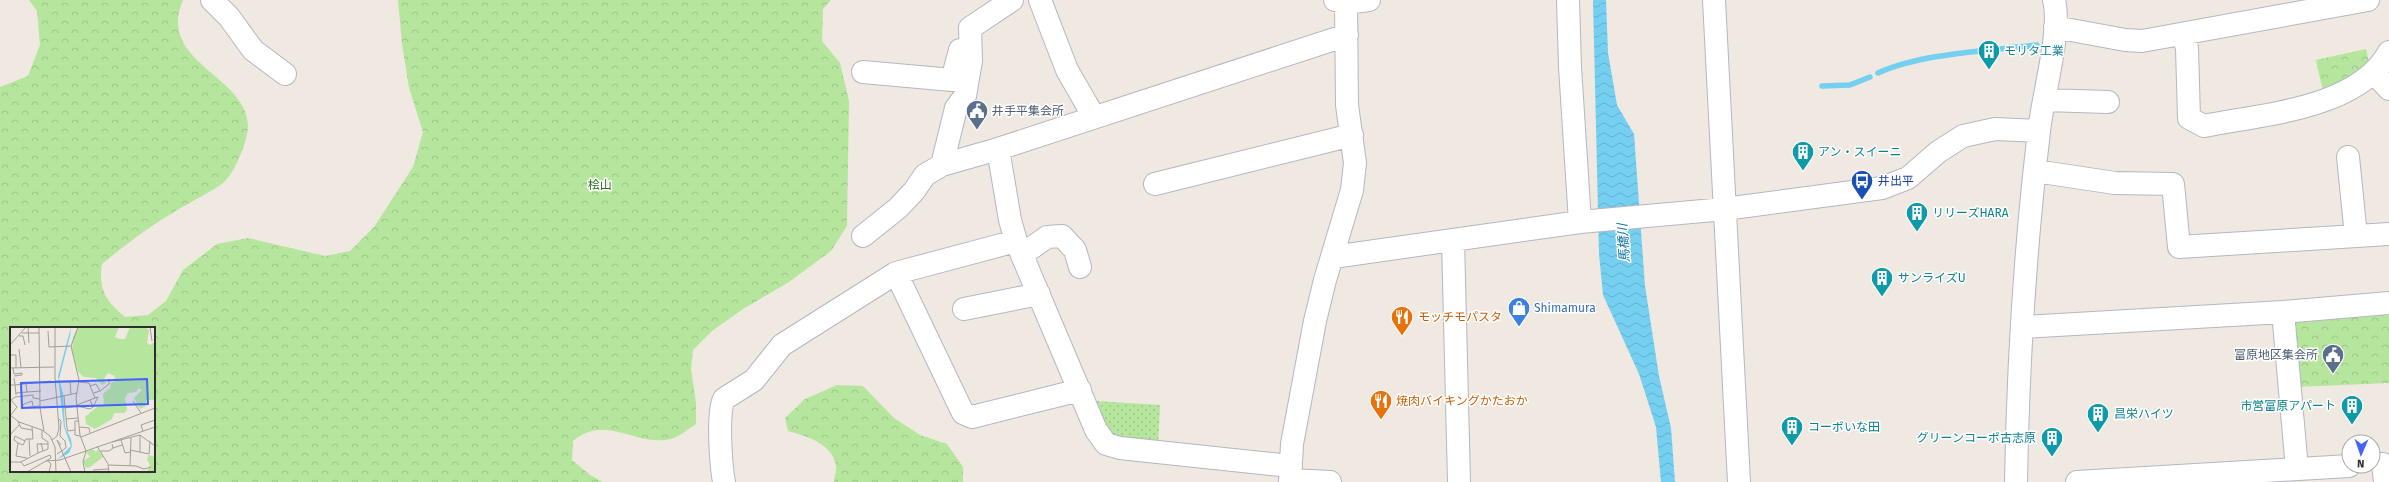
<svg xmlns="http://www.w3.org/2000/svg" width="2389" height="482" font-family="'Fira Sans','Noto Sans JP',sans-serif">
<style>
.grass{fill:url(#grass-dots)}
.forest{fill:url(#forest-crowns);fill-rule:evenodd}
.water{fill:url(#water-waves)}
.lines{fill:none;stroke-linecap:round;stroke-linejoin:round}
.stream{stroke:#75cff0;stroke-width:5.5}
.minor-casing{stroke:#b4b7c1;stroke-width:24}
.minor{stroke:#fff;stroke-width:22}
.labels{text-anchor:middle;stroke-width:3;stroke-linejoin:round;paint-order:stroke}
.culture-label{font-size:12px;fill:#0d838f;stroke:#fff;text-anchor:start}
.service-label{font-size:12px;fill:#4e5e75;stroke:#fff;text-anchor:start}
.transit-label{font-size:12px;fill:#164399;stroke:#fff;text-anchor:start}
.park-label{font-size:12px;fill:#2c6e1b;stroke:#fff}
.shop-label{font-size:12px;fill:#366cbe;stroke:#fff;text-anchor:start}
.food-label{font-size:12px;fill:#c56008;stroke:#fff;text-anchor:start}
.water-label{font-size:13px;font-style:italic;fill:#0d6fa3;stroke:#fff}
.inset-road{fill:none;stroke:#a29e99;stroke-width:1}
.view{fill:#4264fb;fill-opacity:0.15;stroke:#4264fb;stroke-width:2}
.inset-edge{fill:none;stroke:#2e2e2e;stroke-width:2}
</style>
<defs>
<pattern id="grass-dots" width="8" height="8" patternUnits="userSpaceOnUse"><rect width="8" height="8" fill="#b6e59e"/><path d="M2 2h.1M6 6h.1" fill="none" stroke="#9dc588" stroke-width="1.8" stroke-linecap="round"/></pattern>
<pattern id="forest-crowns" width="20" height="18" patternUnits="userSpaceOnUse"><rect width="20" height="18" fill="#b6e59e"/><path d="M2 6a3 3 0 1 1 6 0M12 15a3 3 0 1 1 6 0" fill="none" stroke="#9dc588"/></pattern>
<pattern id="water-waves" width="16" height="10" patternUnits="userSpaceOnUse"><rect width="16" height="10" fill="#75cff0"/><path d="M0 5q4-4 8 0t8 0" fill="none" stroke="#66b2ce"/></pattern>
</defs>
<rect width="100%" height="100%" fill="#efe9e1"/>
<path class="grass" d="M1095,401L1160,405L1158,447L1117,440L1106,430Z"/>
<path class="forest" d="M29,0H183C156,62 246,75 248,125C248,140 236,170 225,181C218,189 182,206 171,214C147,228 124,246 102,264C98,290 106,301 125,317L148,315L166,301L183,270L217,244L248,238L325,256L350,251L374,227L413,167L423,132L409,88L402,44L398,0H831L823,9L822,41L840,63L849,101L847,226L831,251L789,282L743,309L712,331L693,350L691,369L696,403V424C688,429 679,437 671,439C634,447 607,413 573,441L572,460L590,475L603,482H0V87L28,76L40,45L37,11ZM11,328H154V471H11Z
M2366,49L2369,62L2342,84L2323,91L2316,60Z
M2389,311V383L2296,387L2292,325L2296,319Z
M837,385L863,386L894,418L920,435L947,444L963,467V482H834C834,478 837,471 836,466C833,444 807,436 788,431L785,418L805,399Z"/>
<path class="water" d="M1593,0H1606L1608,53L1617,105L1634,134L1645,286L1659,376L1671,428L1675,482H1661L1656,427L1639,374L1603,295L1599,254Z"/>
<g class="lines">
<path class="stream" d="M1878,73C1922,53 1989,51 2037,45
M1822,86L1850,85L1870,77"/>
<g class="minor-casing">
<path id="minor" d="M212,0L229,17L253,50L285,74
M1040,0L1067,70L1094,117
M1335,0L1346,3L1369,0
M1568,0L1570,67L1580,222
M1714,0L1739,482
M2055,27L2125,40L2142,41L2368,0
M2183,35L2187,48L2189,118L2204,126C2263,114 2358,109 2389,52
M863,72L952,80L960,50
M2374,73L2389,89
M2044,100L2108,102
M998,149L942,165L956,108L965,96L971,61L970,28L1012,0
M2348,157L2356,236
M2035,171L2115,183L2173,184L2179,247L2389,234
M1155,184L1352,135
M863,236L898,208L914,191L925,175L942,165
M1453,240L1459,482
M1016,241L896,273L963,413L972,417L1080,390
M1023,254L1047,237L1062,236L1075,250L1080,267
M1333,257L1580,222L1725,209L1882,188L1908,178L1938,152L1963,136L1995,129L2039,131
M964,309L1039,294
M2022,327L2283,312
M2383,464L2385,482
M1290,466L1120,448L1106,444L1096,430L1016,241L1010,220L998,149L1347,35
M2297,469L2283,312L2389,303
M1290,480L1330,482
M724,482C721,466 717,413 724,399L754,380L782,345L896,273
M1290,482L1292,444L1315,321L1325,280L1352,190L1355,163L1347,105L1346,0
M2016,482C2018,365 2025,248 2039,132C2042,98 2062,31 2054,0
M2077,482L2349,466"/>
</g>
<use href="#minor" class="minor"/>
</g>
<defs>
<g id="building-pin" transform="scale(1.15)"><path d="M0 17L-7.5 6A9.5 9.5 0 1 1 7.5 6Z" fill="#0f9aa8" stroke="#fff"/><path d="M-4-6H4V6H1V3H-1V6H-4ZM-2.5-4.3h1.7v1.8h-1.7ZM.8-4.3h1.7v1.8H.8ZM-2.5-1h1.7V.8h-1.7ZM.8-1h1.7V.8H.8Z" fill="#fff"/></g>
<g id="civic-pin" transform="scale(1.15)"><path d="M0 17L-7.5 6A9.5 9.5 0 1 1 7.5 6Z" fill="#5c6f8a" stroke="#fff"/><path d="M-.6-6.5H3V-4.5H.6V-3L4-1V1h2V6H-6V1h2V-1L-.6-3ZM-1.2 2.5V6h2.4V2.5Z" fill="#fff"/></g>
<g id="bus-pin" transform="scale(1.15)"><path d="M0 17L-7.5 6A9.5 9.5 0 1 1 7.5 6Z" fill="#1a4fb4" stroke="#fff"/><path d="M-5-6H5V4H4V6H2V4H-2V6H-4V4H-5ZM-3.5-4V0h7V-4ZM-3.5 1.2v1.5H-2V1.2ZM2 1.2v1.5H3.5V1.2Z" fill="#fff"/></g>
<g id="shop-pin" transform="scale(1.15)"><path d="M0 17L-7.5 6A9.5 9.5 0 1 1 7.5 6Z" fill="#3f7fe0" stroke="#fff"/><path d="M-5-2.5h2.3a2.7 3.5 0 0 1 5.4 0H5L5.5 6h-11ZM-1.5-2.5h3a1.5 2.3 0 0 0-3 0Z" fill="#fff"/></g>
<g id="restaurant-pin" transform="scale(1.15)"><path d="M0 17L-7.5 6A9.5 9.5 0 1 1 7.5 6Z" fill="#e8710a" stroke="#fff"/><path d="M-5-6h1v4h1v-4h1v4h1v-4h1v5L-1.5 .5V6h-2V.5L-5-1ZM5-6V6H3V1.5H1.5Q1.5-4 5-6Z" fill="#fff"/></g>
</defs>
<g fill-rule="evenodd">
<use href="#building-pin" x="1989" y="51"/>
<use href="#civic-pin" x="977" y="111"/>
<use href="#building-pin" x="1803" y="152"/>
<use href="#bus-pin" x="1862" y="181"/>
<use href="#building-pin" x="1917" y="213"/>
<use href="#building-pin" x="1882" y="278"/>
<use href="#shop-pin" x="1519" y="308"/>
<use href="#restaurant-pin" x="1402" y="317"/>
<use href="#civic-pin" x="2333" y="355"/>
<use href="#restaurant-pin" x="1381" y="401"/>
<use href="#building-pin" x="2352" y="406"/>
<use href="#building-pin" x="2098" y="414"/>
<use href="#building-pin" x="1792" y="427"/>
<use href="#building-pin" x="2052" y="438"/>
</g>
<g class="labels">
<g class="culture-label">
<text x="2004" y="55">モリタ工業</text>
<text x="1818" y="156">アン・スイーニ</text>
<text x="1932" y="217">リリーズHARA</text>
<text x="1898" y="282">サンライズU</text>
<text x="2336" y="410" text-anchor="end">市営富原アパート</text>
<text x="2114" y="418">昌栄ハイツ</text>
<text x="1808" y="431">コーポいな田</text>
<text x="2036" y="442" text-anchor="end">グリーンコーポ古志原</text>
</g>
<g class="service-label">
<text x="992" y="115">井手平集会所</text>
<text x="2318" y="359" text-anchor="end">富原地区集会所</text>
</g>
<g class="transit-label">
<text x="1878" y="185">井出平</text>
</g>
<g class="park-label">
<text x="600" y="189">桧山</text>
</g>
<g class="shop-label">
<text x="1534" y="312">Shimamura</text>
</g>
<g class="food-label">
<text x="1418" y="321">モッチモパスタ</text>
<text x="1396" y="405">焼肉バイキングかたおか</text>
</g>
<g class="water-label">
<text transform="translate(1623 243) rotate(-94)" y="5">馬橋川</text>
</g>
</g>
<g transform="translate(10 327)">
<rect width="145" height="145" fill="#efe9e1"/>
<path d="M69,0H109L105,10L110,12H115L120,0H135L139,3L137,16L140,18L145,15V73H136V79L130,82L124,71L132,63L129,61L126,65L118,66L115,71L117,83L114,86H104L102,92L85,102L76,97L75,90L88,79L94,78L93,67L101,60L100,56L107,54L104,51L105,49L98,46L93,53L96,56L92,58L86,51L74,50L68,45L62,24L63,10ZM82,122L86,125L88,122L93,130L80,140L76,141L73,134L80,130L76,125ZM139,128L145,130V144L137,145L140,138L137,132Z" fill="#b6e59e"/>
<path d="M61,0L60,9L49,52L53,67L55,100L61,112L62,119L59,126L48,132L61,119L54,100L48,49Z" fill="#75cff0"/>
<path class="inset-road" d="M18,0L19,16M29,0L30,81L34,104M68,0L61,19L69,53L66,71L70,108L76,124L73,135L75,145M140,0L142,14M38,4L39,20L61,19M12,6H29M9,9H13L15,18M0,18L16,0M9,22L11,41M0,28H6V41M0,41L44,40M3,41L4,47L12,46V48L4,49M4,51L5,58L41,54M45,54H69M60,54L61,67M0,58H5L6,68M80,59L86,57L90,64L84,66M90,64L99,57V52M17,65L31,64M6,66L17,65L16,57M54,68L55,81L67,79L80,82L83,80L80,73M0,74L5,70L23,68V71L30,72M30,74L67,66M123,74L131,86M67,78L85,71L79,56L69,55M23,79L22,74L14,77L11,81L30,79M83,80L88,70L85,71M55,81L57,101L58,104L65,103M0,88L9,95L32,103L40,109L45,120L46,145M0,89L7,80L1,73M56,92L68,91M8,94L11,101L22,103M68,94H65V108L70,109M69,100L79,101L80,106M32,103V111L38,115V122L33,124M133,104L131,98L145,93M0,108L9,98M71,110L145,81M42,113L47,109L49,101L45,51V0M111,113L115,126L120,125M15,114L5,109L4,113L8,116L6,129L17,131M102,115L130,108L145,119M8,116L13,118L16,112H19M102,117L103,121L112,118M51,118L47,113L61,145M87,119L98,137L99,145M120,123L139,127L140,114M91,124H99L103,121M130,125V108M28,126L33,124L31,116M47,127L56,121L55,114L50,109L51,94L49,92M20,129L19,112H23L22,100M38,134L41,137L39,145M0,135H11L28,126L27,117H38M11,135L14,139L40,128L41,131L36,134M99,138L126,139L134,142L141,140M120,139L121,111M83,143L99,142M17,145L36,134L50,133L145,100"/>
<path class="view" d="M137,52L138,77L12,81L11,56Z"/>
<rect width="145" height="145" class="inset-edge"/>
</g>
<g transform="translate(2361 454) rotate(182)"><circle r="19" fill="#ffffff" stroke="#ababab"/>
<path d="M0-3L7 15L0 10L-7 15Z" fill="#4264fb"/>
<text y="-6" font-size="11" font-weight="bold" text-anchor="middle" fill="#2e2e2e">N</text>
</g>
</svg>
